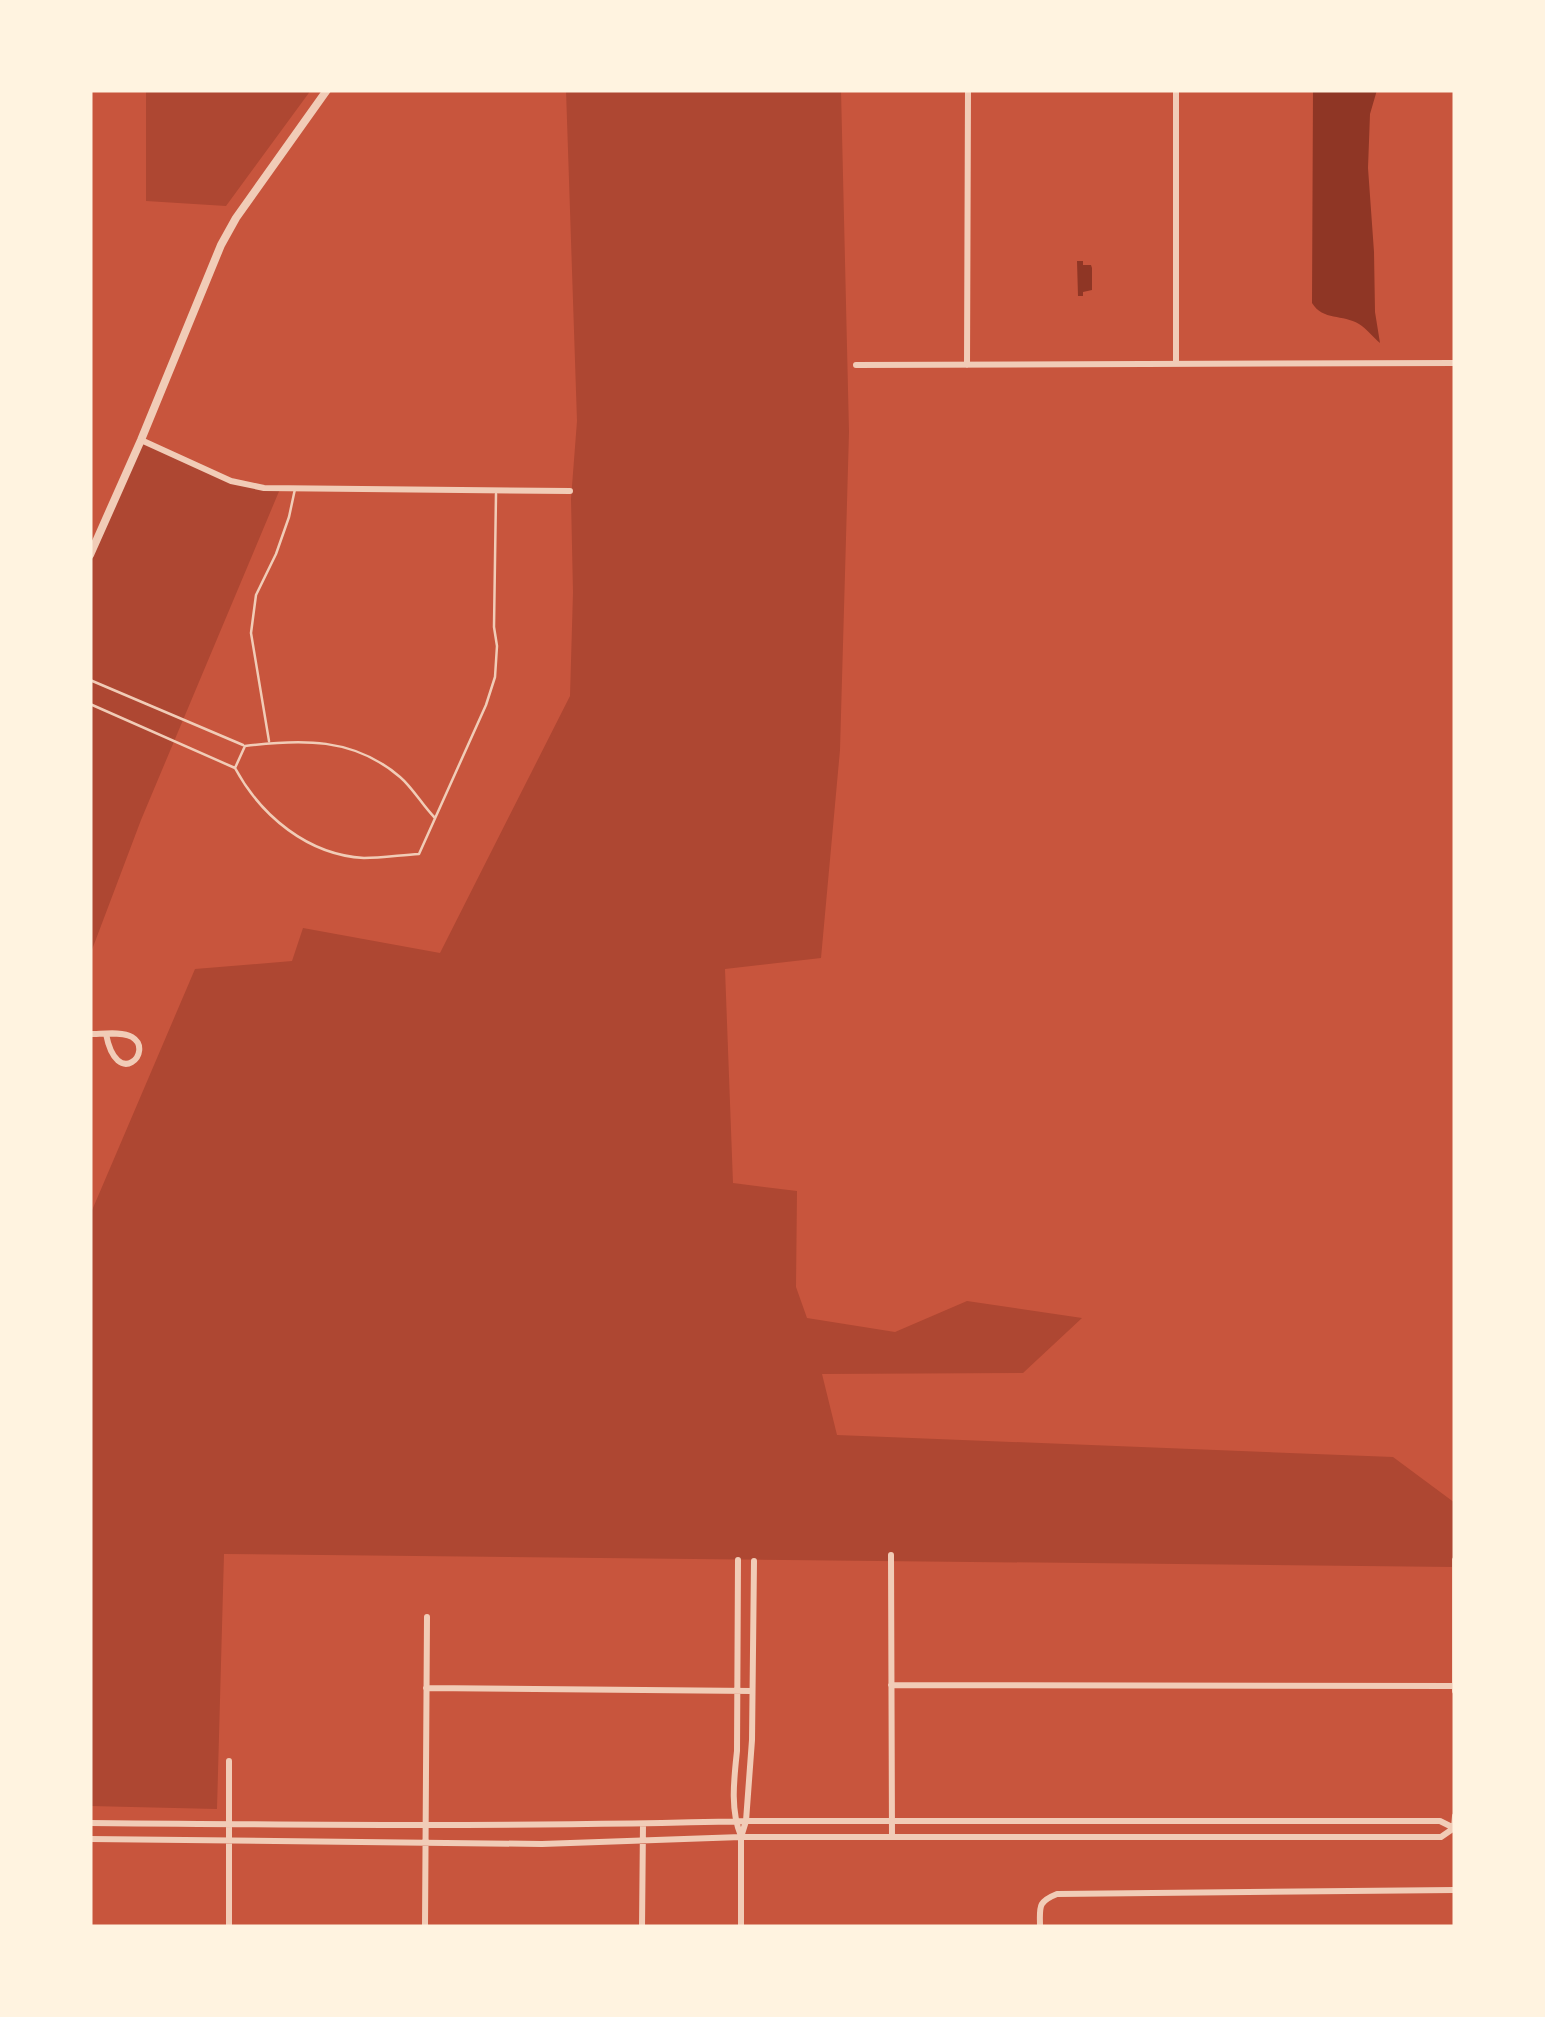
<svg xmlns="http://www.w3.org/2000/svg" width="1545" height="2017" font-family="'Fira Sans Condensed',sans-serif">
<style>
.green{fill:#ae4732}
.water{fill:#8f3625}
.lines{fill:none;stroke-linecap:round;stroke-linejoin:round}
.service{stroke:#f1ccb7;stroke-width:2.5}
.minor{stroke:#f1ccb7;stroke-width:6}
.tertiary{stroke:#f1ccb7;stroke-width:8}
</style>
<rect width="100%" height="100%" fill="#c8553d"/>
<path class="green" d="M146,90H311L226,206L146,201Z
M566,90H841L849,432L840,750L821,958L725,969L733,1183L797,1191L796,1287L807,1318L895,1332L967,1301L1082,1318L1023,1373L822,1374L837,1435L1393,1457L1455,1503V1567L224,1554L217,1809L90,1806V1215L195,969L292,961L303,928L440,953L570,696L573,592L571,499L577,421Z
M141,440L231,481L280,489L141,820L90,955V557Z"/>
<path class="water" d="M1313,90H1377L1370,114L1368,168L1374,252L1375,312L1380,343C1373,337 1367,329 1359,324C1343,314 1323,321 1312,303Z
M1077,261H1083V265H1091L1092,268V290L1083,292V296H1078Z"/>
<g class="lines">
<path class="service" d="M90,680L243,745
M90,704L235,768
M269,741L251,633L256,595L276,554L289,517L295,489
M435,818C422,805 413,788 400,777C354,737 300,739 245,746L235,768C261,816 308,855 364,858C382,858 401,855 419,854L486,705L495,677L497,646L494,627L496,494"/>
<path class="minor" d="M1176,90V364
M856,365L1455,363
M967,365L968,90
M141,440L231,481L264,488L570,491
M90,1034C102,1034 122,1031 132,1037C155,1051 117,1091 106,1034
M891,1555L892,1837
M738,1560L737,1751C734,1779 730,1810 741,1836
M1455,1560V1691
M891,1685L1455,1686
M426,1688L752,1691
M229,1761V1927
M90,1823C309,1825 528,1827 746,1821H1440L1454,1828
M1454,1828L1455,1816
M90,1839L542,1844L741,1837H1441L1454,1828
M425,1927L427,1617
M642,1927L643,1824
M741,1927V1837L746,1821L752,1740L754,1561
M1040,1927C1040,1907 1037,1902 1057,1894L1455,1890"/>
<path class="tertiary" d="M90,555L141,440L221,245L236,218L327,90"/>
</g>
<rect width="1545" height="2017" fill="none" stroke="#fff3e0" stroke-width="185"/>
</svg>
